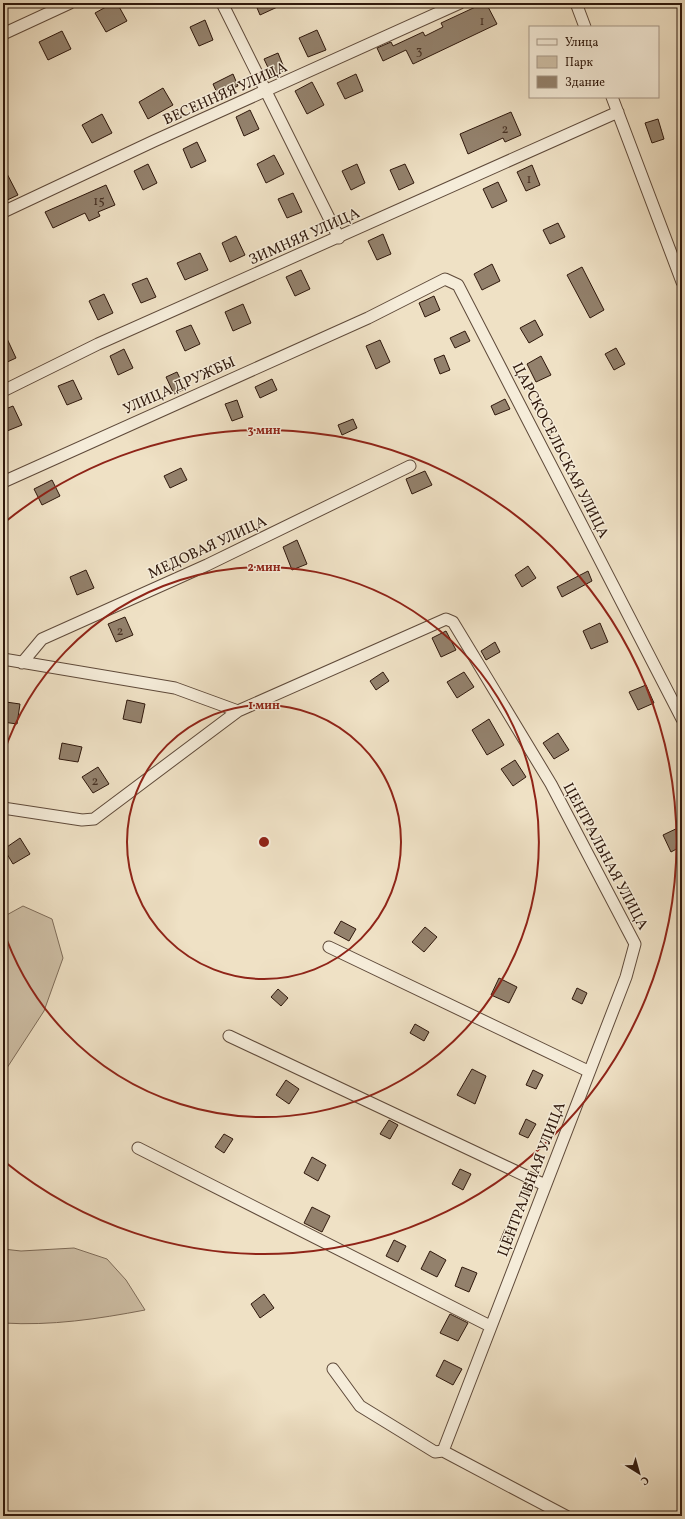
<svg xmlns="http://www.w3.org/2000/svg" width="685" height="1519" font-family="Vollkorn,serif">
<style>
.green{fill:#cebfa6;stroke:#7e6c59}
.building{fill:#93816c;stroke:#2f180c}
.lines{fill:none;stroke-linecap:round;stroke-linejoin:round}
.minor-casing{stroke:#5f4a3a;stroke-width:13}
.minor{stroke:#f5ecd9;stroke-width:11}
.ring{fill:none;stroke:#8f2418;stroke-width:2}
.labels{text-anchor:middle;stroke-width:3;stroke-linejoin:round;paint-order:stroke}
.number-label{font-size:13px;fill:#483224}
.street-label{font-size:15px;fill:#2f180c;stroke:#f5ecd9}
.centre{fill:#8f2418;stroke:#f5ecd9;stroke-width:2}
.ring-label{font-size:12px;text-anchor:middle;font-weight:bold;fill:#8f2418;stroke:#f5ecd9;stroke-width:3;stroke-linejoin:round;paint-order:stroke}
</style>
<rect width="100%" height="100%" fill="#efe1c5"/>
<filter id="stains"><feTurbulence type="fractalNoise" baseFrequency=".005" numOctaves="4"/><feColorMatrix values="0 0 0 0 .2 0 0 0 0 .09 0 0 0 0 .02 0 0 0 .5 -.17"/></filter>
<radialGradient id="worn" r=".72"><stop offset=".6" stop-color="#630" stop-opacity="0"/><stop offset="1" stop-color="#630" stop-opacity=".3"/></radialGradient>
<path class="green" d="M23,906L52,919L63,958L44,1011L3,1074V917Z
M74,1248L107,1259L126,1280L145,1310C98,1319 51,1326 3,1323V1249L21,1251Z"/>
<path class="building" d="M113,3H117L127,21L106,32L95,13Z
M255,3H286L260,15Z
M484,3H486L497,24L413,64L406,50L383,61L377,48L391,42L393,46L423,32L425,36L443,27L441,23Z
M205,20L213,40L199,46L190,27Z
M317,30L326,50L308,57L299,38Z
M62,31L71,49L48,60L39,42Z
M278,53L285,70L272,76L264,59Z
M233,74L238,86L218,95L213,84Z
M356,74L363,91L345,99L337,83Z
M312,82L324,105L307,114L295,91Z
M163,88L173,105L148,119L139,102Z
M250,110L259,129L244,136L236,117Z
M511,112L521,135L505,142L503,138L468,154L460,134Z
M102,114L112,133L92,143L82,125Z
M658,119L664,139L652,143L645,123Z
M197,142L206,161L191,168L183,149Z
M274,155L284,174L266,183L257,164Z
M148,164L157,183L143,190L134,171Z
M357,164L365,183L351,190L342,171Z
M405,164L414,183L399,190L390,170Z
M532,165L540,185L526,191L517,172Z
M3,166L18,195L3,202Z
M498,182L507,201L492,208L483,189Z
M106,185L115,205L98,212L100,216L89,221L85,213L53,228L45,212Z
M293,193L302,212L287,218L278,199Z
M558,223L565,237L550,244L543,230Z
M383,234L391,254L377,260L368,241Z
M236,236L245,255L230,262L222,243Z
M200,253L208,270L185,280L177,263Z
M492,264L500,281L482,290L474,274Z
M582,267L604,310L590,318L567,275Z
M301,270L310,289L295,296L286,277Z
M147,278L156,297L141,303L132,284Z
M104,294L113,313L98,320L89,301Z
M434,296L440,310L425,317L419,303Z
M243,304L251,323L233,331L225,312Z
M535,320L543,335L529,343L520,328Z
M191,325L200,344L185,351L176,331Z
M3,330L16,358L3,364Z
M465,331L470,341L455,348L450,338Z
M380,340L390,362L376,369L366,346Z
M616,348L625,364L614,370L605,354Z
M124,349L133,368L118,375L110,356Z
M444,355L450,370L440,374L434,359Z
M541,356L551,375L536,382L527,364Z
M177,372L185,389L174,394L166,377Z
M272,379L277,390L260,398L255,387Z
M73,380L82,399L67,405L58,386Z
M505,399L510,409L495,415L491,406Z
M237,400L243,417L232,421L225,404Z
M13,406L22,425L7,431L3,423V410Z
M353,419L357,428L342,435L338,425Z
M181,468L187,480L170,488L164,476Z
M425,471L432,485L412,494L406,479Z
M52,480L60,496L42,505L34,489Z
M297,540L307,564L292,570L283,547Z
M528,566L536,578L522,587L515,575Z
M86,570L94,588L77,595L70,577Z
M588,571L592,581L562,597L557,587Z
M125,617L133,635L116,642L108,624Z
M600,623L608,642L591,649L583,631Z
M446,631L456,650L441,657L432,638Z
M495,642L500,652L486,660L481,651Z
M383,672L389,681L376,690L370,681Z
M464,672L474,687L457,698L447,682Z
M646,685L654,703L638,710L629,692Z
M127,700L145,704L141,723L123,719Z
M6,702L20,704L17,724L3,722Z
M489,719L504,745L487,755L472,730Z
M558,733L569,750L554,759L543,743Z
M62,743L82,747L78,762L59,759Z
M515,760L526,777L513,786L501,769Z
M98,767L109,784L93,793L82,777Z
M682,826V846L671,852L663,835Z
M20,838L30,854L13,864L4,849Z
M341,921L356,929L349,941L334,933Z
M425,927L437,937L424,952L412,942Z
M499,978L517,987L509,1003L491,995Z
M577,988L587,993L582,1004L572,999Z
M278,989L288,998L281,1006L271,997Z
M415,1024L429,1032L424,1041L410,1033Z
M472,1069L486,1076L475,1104L457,1095Z
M533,1070L543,1075L536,1089L526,1085Z
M286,1080L299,1089L289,1104L276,1095Z
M526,1119L536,1124L528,1138L519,1134Z
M389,1120L398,1125L390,1139L380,1134Z
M224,1134L233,1139L224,1153L215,1147Z
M312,1157L326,1165L318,1181L304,1173Z
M460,1169L471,1174L463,1190L452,1184Z
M524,1183L534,1187L529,1199L519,1195Z
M312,1207L330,1216L322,1232L304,1223Z
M505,1229L515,1234L510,1245L500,1241Z
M394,1240L406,1246L398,1262L386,1256Z
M430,1251L446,1260L437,1277L421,1269Z
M462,1267L477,1273L469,1292L455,1286Z
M264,1294L274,1308L260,1318L251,1304Z
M450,1314L468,1323L458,1341L440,1333Z
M444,1360L462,1369L453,1385L436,1376Z"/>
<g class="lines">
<g class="minor-casing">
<path id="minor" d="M222,3L339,238
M576,3L585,27
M3,34L70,3
M612,97L682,282
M3,212L154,141L460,3
M3,391L98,344L618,112
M3,482L368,318L445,279L458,285L682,719
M3,659L175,688L238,711
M22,663L42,639L207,565L410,466
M3,808L82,820L94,819L238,711L446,619L453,622L551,784L635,944L626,977L443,1451
M329,947L588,1071
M229,1036L545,1185
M138,1148L490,1326
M333,1369L360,1406L435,1452L443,1451L566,1516"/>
</g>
<use href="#minor" class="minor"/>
</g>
<g class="ring">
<circle cx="264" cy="842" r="137"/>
<path d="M3 755A275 275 0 1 1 3 929"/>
<path d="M5 522A412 412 0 1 1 5 1162"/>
</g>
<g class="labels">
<g class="number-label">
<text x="482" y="25">1</text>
<text x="419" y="55">3</text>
<text x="505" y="133">2</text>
<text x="529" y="183">1</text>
<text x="99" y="205">15</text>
<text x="120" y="635">2</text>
<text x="95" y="785">2</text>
</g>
<g class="street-label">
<text transform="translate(225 93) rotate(-24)" y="5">ВЕСЕННЯЯ УЛИЦА</text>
<text transform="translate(304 236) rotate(-24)" y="5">ЗИМНЯЯ УЛИЦА</text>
<text transform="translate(179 385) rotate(-24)" y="5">УЛИЦА ДРУЖБЫ</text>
<text transform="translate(561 450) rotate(63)" y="5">ЦАРСКОСЕЛЬСКАЯ УЛИЦА</text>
<text transform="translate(207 547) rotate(-25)" y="5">МЕДОВАЯ УЛИЦА</text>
<text transform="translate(606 856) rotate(62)" y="5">ЦЕНТРАЛЬНАЯ УЛИЦА</text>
<text transform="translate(531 1179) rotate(-69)" y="5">ЦЕНТРАЛЬНАЯ УЛИЦА</text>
</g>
</g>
<circle cx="264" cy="842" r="6" class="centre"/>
<g class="ring-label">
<text x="264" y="434">3 мин</text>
<text x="264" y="571">2 мин</text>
<text x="264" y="709">1 мин</text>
</g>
<rect width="685" height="1519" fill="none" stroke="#efe1c5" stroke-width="16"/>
<rect x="4" y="4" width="677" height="1511" fill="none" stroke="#2f180c" stroke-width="2"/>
<rect x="8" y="8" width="669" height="1503" fill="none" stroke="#2f180c"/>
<rect x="529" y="26" width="130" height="72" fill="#f5ecd9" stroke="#a69787"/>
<rect x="537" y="39" width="20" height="6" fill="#f5ecd9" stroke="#a69787"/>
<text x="565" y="46" font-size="12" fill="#2f180c">Улица</text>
<rect x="537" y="56" width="20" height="12" fill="#cebfa6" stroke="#a69787"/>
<text x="565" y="66" font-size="12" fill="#2f180c">Парк</text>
<rect x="537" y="76" width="20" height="12" fill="#93816c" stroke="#a69787"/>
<text x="565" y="86" font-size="12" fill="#2f180c">Здание</text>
<g transform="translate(639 1473) rotate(143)" stroke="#f5ecd9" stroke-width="3" paint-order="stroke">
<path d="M0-3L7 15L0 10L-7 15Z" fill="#2f180c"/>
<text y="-6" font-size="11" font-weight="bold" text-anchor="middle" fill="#2f180c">С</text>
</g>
<rect width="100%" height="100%" filter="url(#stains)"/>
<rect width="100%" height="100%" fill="url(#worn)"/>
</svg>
